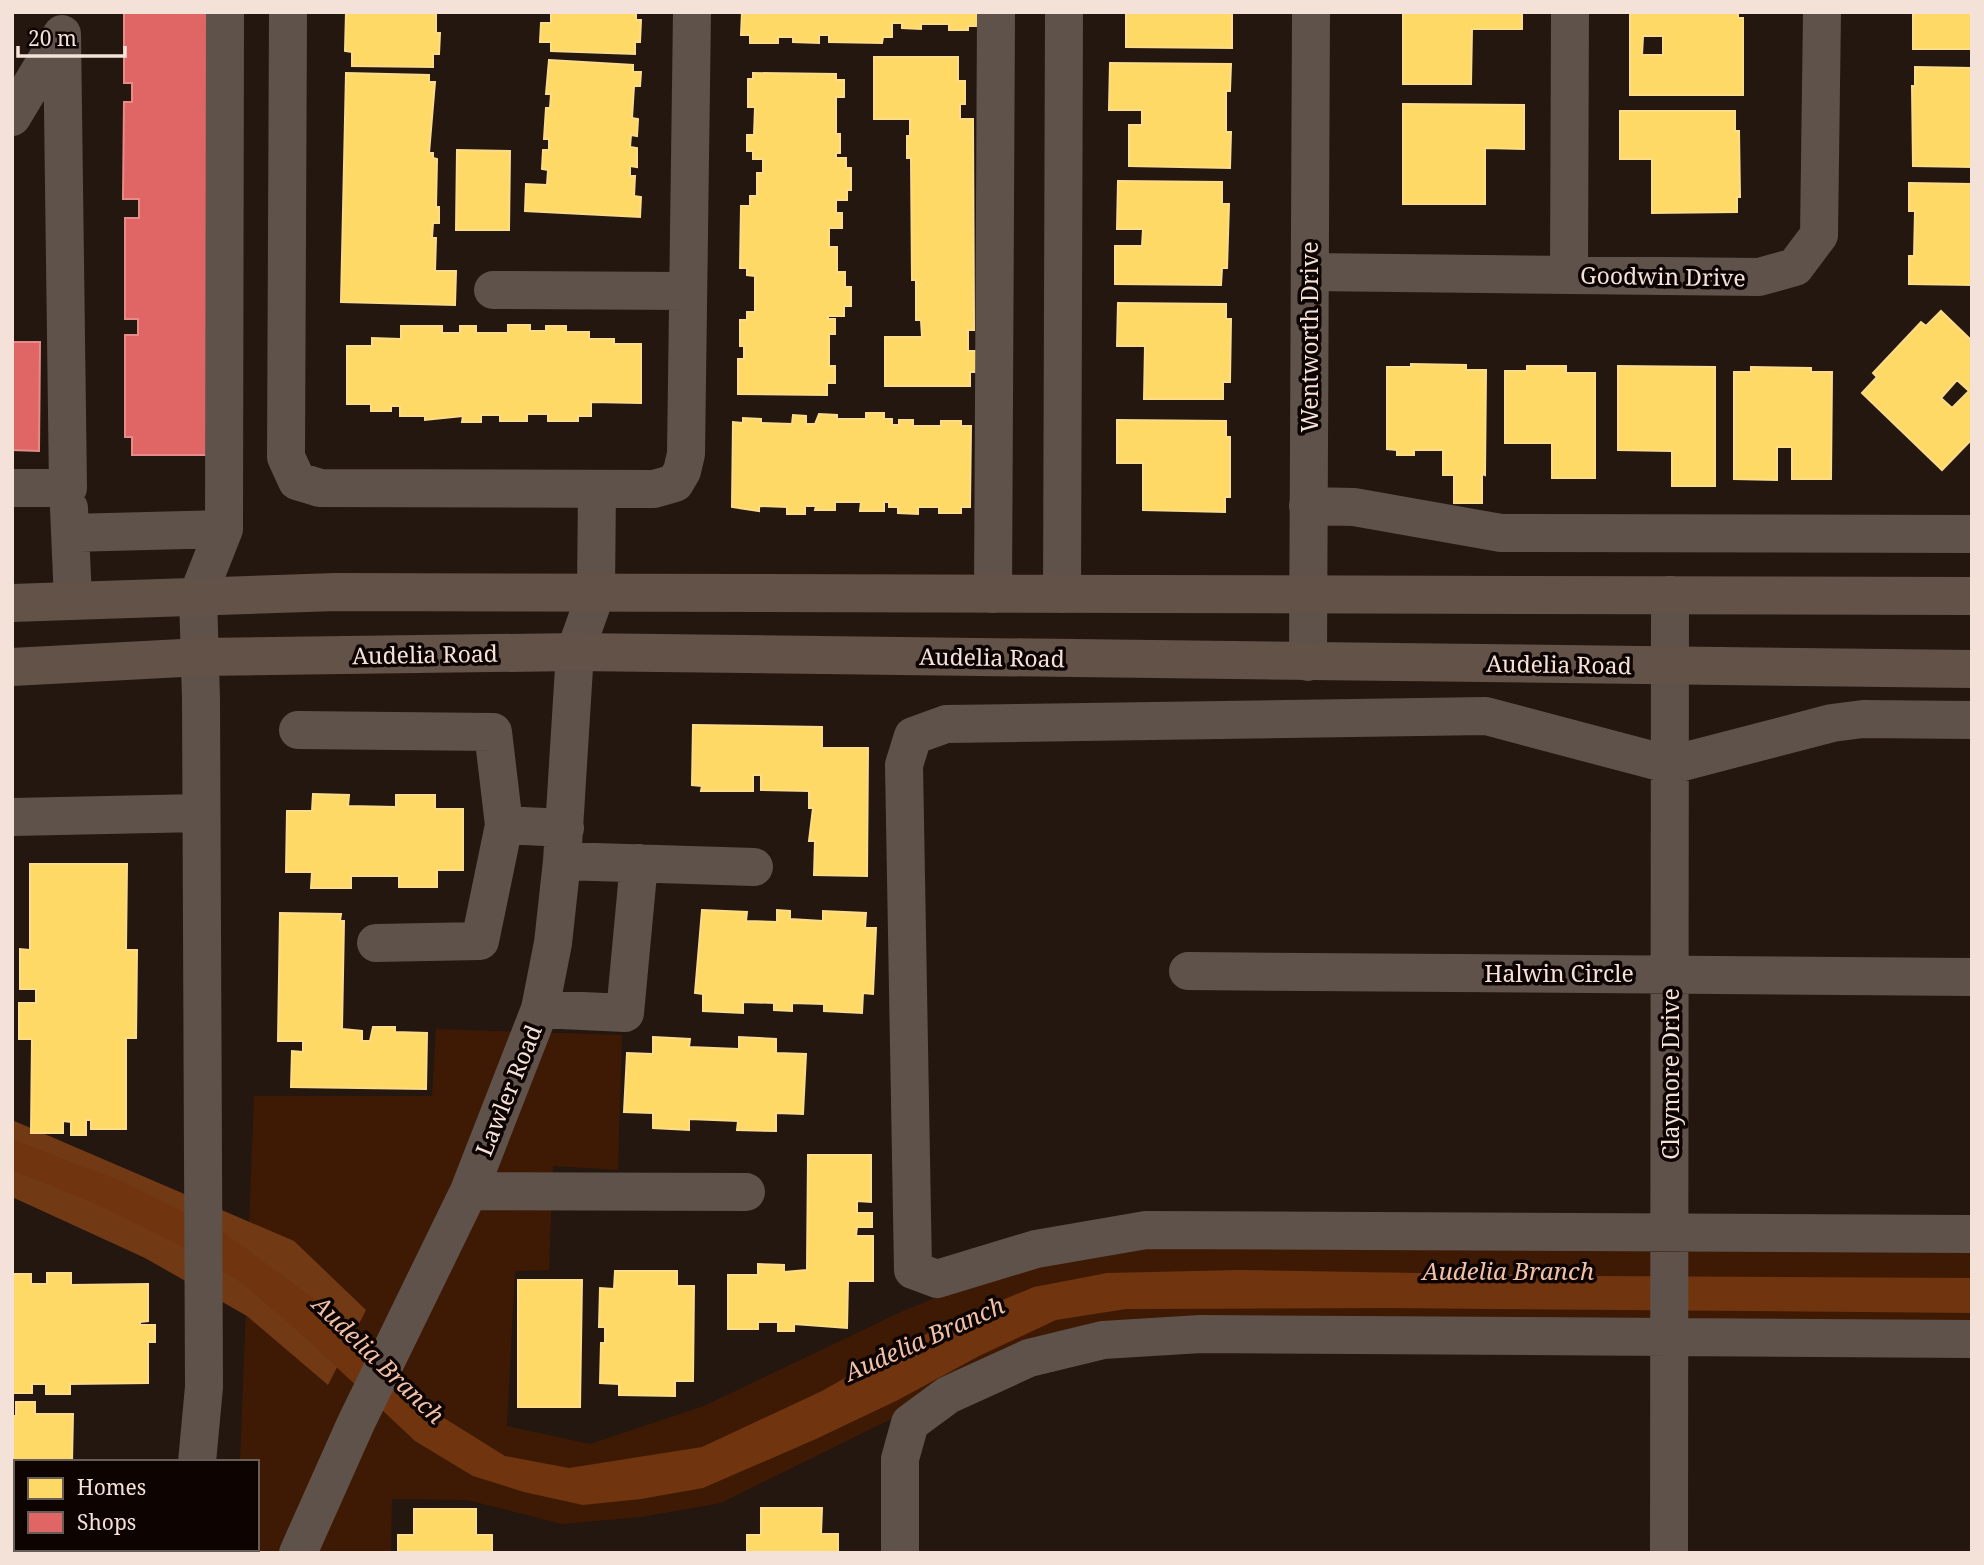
<svg xmlns="http://www.w3.org/2000/svg" width="1984" height="1565" viewBox="0 0 1984 1565" font-family="'Noto Serif',serif">
<rect width="100%" height="100%" fill="#24170f"/>
<!-- green -->
<path fill="#3e1a05" d="M436,1029l186,6 -4,135 -65,-4 -4,104 -34,1 -8,155 83,18 114,-38 201,-96 131,-52 109,-18 827,3v95l-840,-2 -154,40 -257,127 -80,14 -79,7 -95,-24 -75,-1 -1,54h-155v-4h21v-87h-17l14,-366h178z"/>
<!-- forest -->
<path fill="#723915" d="M12,1120l282,121 72,69 -38,75 -81,-69 -102,-58 -133,-61z"/>
<!-- water -->
<path fill="#70350f" d="M12,1139l114,44 100,51 99,73 103,101 77,48 64,12 133,-21 120,-56 74,-42 63,-31 75,-31 73,-14 132,-3 357,6 376,2v35l-584,-5 -262,1 -70,11 -77,36 -81,44 -82,39 -113,49 -62,11 -58,6 -59,-13 -51,-16 -58,-35 -104,-98 -66,-58 -63,-39 -82,-40 -88,-36z"/>
<!-- homes -->
<path fill="#ffd966" stroke="#fcdc88" stroke-width="2" fill-rule="evenodd" d="M346,12h90v21h4l-1,21h-6v13l-81,-1v-14l-7,-1z
M551,12h85v8h5l-1,22h-5v12l-84,-3v-9h-11l1,-19h10z
M742,12h235v14h-9v4h-19v-6h-28v5l-19,-1v-5h-10v14h-9l-1,6 -53,-1v-7h-10v8l-26,-1v-5h-15v6h-28v-8h-9z
M1126,12h106v36l-106,-1z
M1403,12h119v17h-50l-1,55h-68z
M1630,12h108v6h5v77h-113zM1643,36h20v19h-21z
M1913,12h59v37h-59z
M874,57h84v24h7v23h-5v15h13l1,211h-6v21h8v21h-6v14h-85v-49h37l-1,-17h-5v-40h-4l-1,-122h-4v-22h3v-17h-36z
M549,60l84,5v7h8l-1,14h-6l-2,32 6,1 -1,17 -6,-1 -1,12 7,1v19l-7,-1v10h5l-1,20 7,1 -1,20 -115,-6 1,-27 21,1 1,-15 -6,-1 1,-19h6v-11h-5l2,-31h4l1,-14h-5z
M1110,63l121,1 -1,27h-4v41h5l-1,36 -101,-2v-41h13v-15h-33z
M1915,67l57,1v99l-59,-1 -1,-80h3z
M346,73l83,2v7h6l-6,71h4v5l4,1 -1,48h3v16h-6l-1,15h4l-1,33h21l-1,34 -114,-3z
M753,73l83,1v6h8v17h-8v37h4v19h-4v5h10v10h5v22h-4v10h-11v13h6v15h-13v19h8v25h8v15h6v19h-7v10h-16v3h7v15h-6v32h6v17h-8v12l-89,-1v-35h6v-13h-4v-26h7v-8h8v-36l-8,-1v-7h-7l1,-62h9v-10h7v-23h6v-14h-10v-8h-6v-16h7l1,-28h-7v-28h5z
M1403,104l121,1v44l-39,-1v56h-82z
M1620,111h115v20h4l1,66h-3v15l-85,1v-54h-32z
M457,150l53,1 -1,79h-53z
M1118,181l104,1v22h7l-2,64h-5l-1,17 -106,-1v-38h27l1,-17h-26z
M1909,183l63,1v101l-63,-1v-28h5l1,-45h-6z
M1118,303l108,1v15h5l-1,63h-7v17h-79l1,-53h-28z
M1941,311l31,30v98l-30,31 -80,-77 15,-16 -4,-4 48,-51 5,4zM1957,380l12,11 -17,17 -11,-10z
M508,325h22v6h16v-5h20v6h23v7h25v5h27v59l-50,-1v14h-13v5h-30v-7h-21v7h-27v-6h-19v7h-19l1,-6 -38,4v-4h-25v-10h-9v5h-20v-7h-24v-58h25v-8l29,1v-13h41v7h18v-7h16v7h32z
M1411,364l55,1v5h20l-1,105 -3,-1v29h-28v-28h-11v-25h-29v5h-17v-5l-10,-1v-82h24z
M1527,366h39v7h29v105h-43v-35h-47v-72h22z
M1618,366l97,1v119h-43v-35l-54,-1z
M1751,367l60,1v4h21l-1,107h-39v-32h-15v33l-43,-1v-107h17z
M866,413h18v6h8v6h7v-5h14v6h28v-5h20v5h10l-1,81h-9v6h-22v-6h-21v7l-20,-1v-6h-9v-5h-5v9h-24l1,-9h-26v8h-20l1,-4h-11v8h-18v-7l-28,-1v5l-27,-4 1,-85 10,1v-5l18,1v4l31,1 1,-9 13,1v8h9l4,-10 18,1v4h29z
M1117,420l109,1v16h4v60h-5v15l-82,-2v-47h-26z
M693,725l129,2v21h46l-1,128 -53,-1 1,-34h-6l4,-33h-4v-17l-48,-1v-15h-8v16h-52l1,-5 -10,-1z
M313,794l36,1 -1,11 48,1v-12h39v14h28v61h-26v17h-38v-11h-48v12h-40l1,-16h-26l1,-61h25z
M30,864h97l-1,86h11l-1,88h-10v91h-35v-9h-5v15h-15v-13l-8,-1v12h-32l1,-94h-13v-36h17v-14h-16v-40l10,1z
M702,910l45,2 -1,9 31,1v-12l13,1v8l33,2v-10l43,2 -1,15h11l-3,66 -10,-1 -1,20 -38,-2v-7l-32,-1v8l-18,-1v-7l-31,-1v11l-40,-2v-17l-8,-1z
M280,913l61,1 -1,7h4l-2,108 20,2v10h8l3,-14h22v5l32,1 -1,56 -135,-2 1,-36 11,1v-11h-25z
M653,1037l37,2 -1,8 50,2v-12l37,2v14l30,1 -3,60 -27,-1v18l-39,-1 1,-9 -49,-2v11l-36,-2v-15l-29,-1 3,-59 26,1z
M808,1155h63v47l-14,-1v12h15v14h-15l-1,9h17v45h-25l-1,47 -53,-4v7h-16v-9h-20v7h-30v-54h30v-11l26,1v7l23,-2z
M615,1271h62v15h17l-1,95h-18v15l-56,-1v-11l-19,-1 1,-40h4v-16h-6l1,-39 14,1z
M47,1273h24v12l77,-1v37l-8,1v3h15v17h-7v41l-78,1v10h-24v-10h-14v9h-20v-119h19v10h16z
M518,1280h64l-2,127h-62z
M16,1402h19v12h38l-1,48h-56v87h51l13,2v2h-68v-137h4z
M761,1508h61l-1,26h17v19h-91v-18h14z
M414,1509h62v26h16v18h-94v-18h16z"/>
<!-- shops -->
<path fill="#e06666" stroke="#e68b88" stroke-width="2" d="M124,12h92l-2,443h-82v-18h-7v-102h13v-16h-13v-101h14v-19h-16l1,-97h8v-19h-8z
M12,342h28l-1,109 -27,-1z"/>
<g fill="none" stroke-linecap="round" stroke-linejoin="round">
<!-- minor -->
<path stroke="#5f524b" stroke-width="38" d="M288,12l-2,445 11,24 23,7 334,1 21,-6 7,-12 4,-17 6,-442
M12,117l50,-83 6,454h-56
M1310,272l449,5 36,-10 24,-32 3,-223
M1569,275l1,-263
M493,290l195,1
M1308,506l46,1 147,26 471,1
M69,508l4,92
M70,533l154,-4 1,-517
M993,594l3,-582
M1062,594l2,-582
M1308,662l3,-650
M1972,720l-109,-1 -31,4 -161,42 -185,-49 -540,8 -33,12 -9,29 9,505 24,9 99,-30 110,-19 826,4
M298,730l195,2 11,93 61,3
M12,817l189,-4
M562,861l192,6
M376,943l104,-2 24,-116
M1188,971l784,6
M540,1009l85,4 14,-150
M469,1191l277,1
M197,1462l7,-75 -3,-688 -3,-104 26,-66
M181,1553l1,-4
M298,1553l58,-130 113,-232 71,-182 13,-66 9,-82 13,-209 21,-59 1,-104
M900,1553v-94l10,-36 38,-28 81,-37 74,-18 98,-6 771,5
M1669,1553l1,-958"/>
<!-- major -->
<path stroke="#625248" stroke-width="38" d="M12,603l324,-11 1636,4
M12,667l189,-10 374,-5 1397,17"/>
</g>
<g text-anchor="middle" dominant-baseline="central" stroke-width="7" stroke-linejoin="round" paint-order="stroke">
<!-- street labels -->
<g font-size="23" fill="#f4e2d9" stroke="#0d0401">
<text transform="translate(1663 276) rotate(1)">Goodwin Drive</text>
<text transform="translate(1309 337) rotate(-90)">Wentworth Drive</text>
<text transform="translate(425 654) rotate(-1)">Audelia Road</text>
<text transform="translate(992 657) rotate(1)">Audelia Road</text>
<text transform="translate(1559 664) rotate(1)">Audelia Road</text>
<text x="1559" y="973">Halwin Circle</text>
<text transform="translate(1670 1074) rotate(-90)">Claymore Drive</text>
<text transform="translate(508 1090) rotate(-68)">Lawler Road</text>
</g>
<!-- water labels -->
<g font-size="24" font-style="italic" fill="#f0c1a9" stroke="#0d0401">
<text x="1508" y="1270">Audelia Branch</text>
<text transform="translate(924 1338) rotate(-24)">Audelia Branch</text>
<text transform="translate(379 1359) rotate(44)">Audelia Branch</text>
</g>
</g>
<!-- border -->
<rect width="1984" height="1565" fill="none" stroke="#f4e2d9" stroke-width="28"/>
<!-- legend -->
<rect x="14" y="1460" width="245" height="91" fill="#0d0401" stroke="#695d57" stroke-width="2"/>
<rect x="28" y="1478" width="35" height="21" fill="#ffd966" stroke="#695d57" stroke-width="2"/>
<text x="77" y="1495" font-size="21" fill="#f4e2d9">Homes</text>
<rect x="28" y="1512" width="35" height="21" fill="#e06666" stroke="#695d57" stroke-width="2"/>
<text x="77" y="1530" font-size="21" fill="#f4e2d9">Shops</text>
<!-- scale -->
<path d="M18 46v10h107v-10" fill="none" stroke="#f4e2d9" stroke-width="3.5"/>
<text x="28" y="46" font-size="21" fill="#f4e2d9" stroke="#0d0401" stroke-width="5" paint-order="stroke">20 m</text>
</svg>
